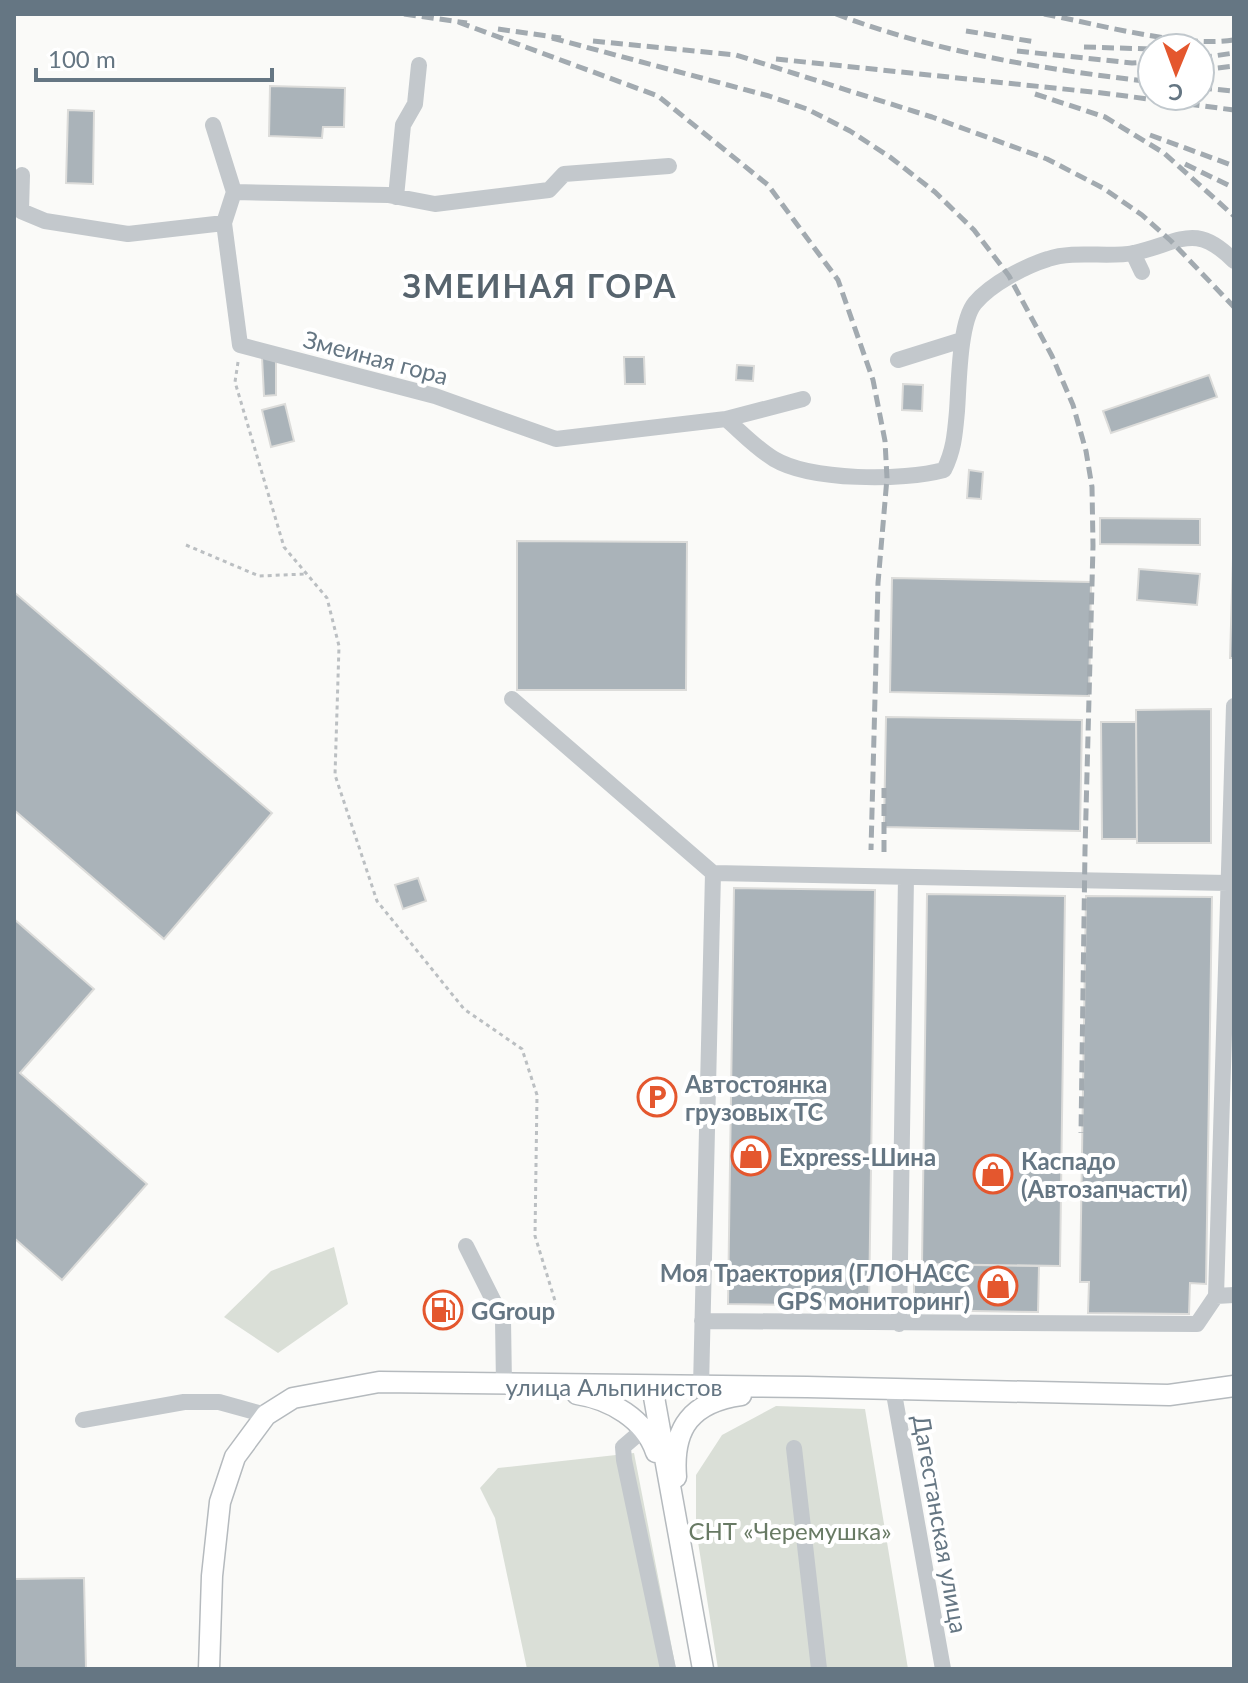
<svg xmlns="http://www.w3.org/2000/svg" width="1248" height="1683" viewBox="0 0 1248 1683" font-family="Lato,sans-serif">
<rect width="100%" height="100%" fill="#fafaf8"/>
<!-- green -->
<path fill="#dadfd7" d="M334,1247l14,57 -70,49 -54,-36 47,-46z
M776,1406l89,3 43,260h-190l-22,-140v-54l26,-40z
M634,1453l42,216h-149l-32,-151 -15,-30 18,-20z"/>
<!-- building -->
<path fill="#aab3b9" stroke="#dcdcda" stroke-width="2" d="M270,86l75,2 -1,39h-21l-1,11 -53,-2z
M68,110l26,1 -1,73 -27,-1z
M262,357l14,4v34l-12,1z
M624,357h20l1,27h-20z
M737,365l17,1 -1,15 -17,-1z
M1209,375l8,22 -106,36 -8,-22z
M903,384l20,1 -1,26 -20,-1z
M285,404l9,37 -23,6 -9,-37z
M969,470l14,2 -2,27 -14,-1z
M1100,518l100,1v26l-100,-1z
M1234,525v133h-4z
M517,541l170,1 -1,148h-169z
M1139,569l61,5 -3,31 -60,-5z
M892,578l199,4 -2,114 -199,-4z
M14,592l258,221 -108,126 -150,-129z
M1211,709v134h-74l-1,-133z
M886,717l196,3 -2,111 -196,-4z
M1101,722h35l1,117h-35z
M418,878l8,23 -23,8 -8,-24z
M734,888l141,2 -6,416 -141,-2z
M927,894l138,2 -5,370 -138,-2z
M1086,896l126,1 -6,387 -16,-1 -1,31 -101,-1 1,-31h-9z
M14,919l80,70 -74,84 127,111 -85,96 -48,-42z
M914,1264l125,2 -1,46 -124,-2z
M84,1578l2,91h-72v-90z"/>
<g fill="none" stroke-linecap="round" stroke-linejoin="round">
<!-- major casing -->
<g stroke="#b5babe" stroke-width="23">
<path id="major" d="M652,1386l51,283
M577,1394c33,5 68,25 79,58
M676,1477c-4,-50 16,-75 65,-82
M209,1669l3,-93 8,-74 15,-45 31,-42 27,-17 86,-16 428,5 362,8 65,-9"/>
</g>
<!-- path -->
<path stroke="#bbbfc2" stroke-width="3" stroke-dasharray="4 4" stroke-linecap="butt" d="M238,362l-3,20 49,165 43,51 12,48 -4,129 42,126 87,108 58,40 15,46 -2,141 21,68
M186,545l73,31 47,-2"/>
<!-- minor -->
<path stroke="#c3c8cc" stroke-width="16" d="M213,125l21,67
M669,166l-105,8 -15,16 -114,14 -47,-9 -154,-3 -10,31 16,122 195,51 121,43 170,-20c15,13 31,30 48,40 37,22 129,22 170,11 10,-20 11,-37 13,-59 2,-26 2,-89 18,-108 16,-19 50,-37 73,-44 27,-9 59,-1 86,-6 46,-10 61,-32 100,8
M22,175l-1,36 24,10 83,13 96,-11
M396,197l7,-72 12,-21 4,-39
M1133,253l9,19
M898,360l64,-20
M726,419l77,-20
M512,699l201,174 515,10 6,4
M466,1246l37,74 1,65
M1216,1296l18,-590
M702,1321l495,3 19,-28 18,-1
M899,1324l7,-447
M701,1387l12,-514
M893,1388l50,281
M83,1420l101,-18h35l47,13
M644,1429l-21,18 1,13 44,209
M794,1448l25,221"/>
<!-- major -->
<use href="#major" stroke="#fff" stroke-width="20"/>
<!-- rail -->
<path stroke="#a2aab0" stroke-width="5" stroke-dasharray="12 6" stroke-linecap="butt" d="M404,14l63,9
M836,14c101,39 208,55 316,68
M1044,14c53,10 139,34 190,26
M458,22l200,74 110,89 70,95 35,100 12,61 2,37 -9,105 -7,267
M498,29l63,9
M966,31l70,11
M552,38l217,58 38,13 43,22 40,26 45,35 39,38 35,46 43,80 21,49 13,46 6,36 1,59 -8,304 -4,283
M593,41l143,14 196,62 115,42 56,29 39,27 29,26 63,66
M1084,47l68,2
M1017,51l115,12 20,-1
M1200,58l34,-5
M776,59l326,34 132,17
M1200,70l34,-4
M1200,88l34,3
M1035,94l70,23 59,36 70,63
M1150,135l84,31
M1185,164l49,24
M884,852v-64"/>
</g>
<!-- icons -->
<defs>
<g id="parking-ring" transform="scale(2)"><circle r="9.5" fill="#fff" stroke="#e4572e" stroke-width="1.5"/><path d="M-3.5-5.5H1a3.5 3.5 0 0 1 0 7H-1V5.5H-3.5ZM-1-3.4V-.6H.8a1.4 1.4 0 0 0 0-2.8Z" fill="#e4572e"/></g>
<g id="shop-ring" transform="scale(2)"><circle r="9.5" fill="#fff" stroke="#e4572e" stroke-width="1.5"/><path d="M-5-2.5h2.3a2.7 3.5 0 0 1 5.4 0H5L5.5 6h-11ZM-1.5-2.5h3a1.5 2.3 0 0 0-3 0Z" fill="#e4572e"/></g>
<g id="fuel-ring" transform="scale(2)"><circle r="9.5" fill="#fff" stroke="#e4572e" stroke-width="1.5"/><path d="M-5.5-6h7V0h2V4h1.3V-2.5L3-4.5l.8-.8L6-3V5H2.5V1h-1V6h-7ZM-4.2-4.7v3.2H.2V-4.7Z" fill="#e4572e"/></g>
</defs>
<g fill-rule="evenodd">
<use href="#parking-ring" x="657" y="1097"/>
<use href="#shop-ring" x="751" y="1156"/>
<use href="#shop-ring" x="993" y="1174"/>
<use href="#shop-ring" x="998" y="1286"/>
<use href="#fuel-ring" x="443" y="1310"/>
</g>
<g text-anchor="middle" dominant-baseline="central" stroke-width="8" stroke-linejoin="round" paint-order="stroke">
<!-- street labels -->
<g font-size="24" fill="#657683" stroke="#fff">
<text transform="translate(376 357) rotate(15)">Змеиная гора</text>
<text x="614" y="1386">улица Альпинистов</text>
<text transform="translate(941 1524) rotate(80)">Дагестанская улица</text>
</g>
<!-- poi labels -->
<g font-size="24" font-weight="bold" fill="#657683" stroke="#fff" text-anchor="start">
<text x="685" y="1083">Автостоянка<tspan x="685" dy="28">грузовых ТС</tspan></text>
<text x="779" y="1156">Express-Шина</text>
<text x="1021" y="1160">Каспадо<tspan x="1021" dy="28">(Автозапчасти)</tspan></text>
<text x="970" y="1272" text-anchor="end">Моя Траектория (ГЛОНАСС<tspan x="970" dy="28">GPS мониторинг)</tspan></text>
<text x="471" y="1310">GGroup</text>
</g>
<!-- park labels -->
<g font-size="24" fill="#687a64" stroke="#fff">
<text x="790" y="1530">СНТ «Черемушка»</text>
</g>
<!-- district labels -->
<g font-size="32" font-weight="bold" letter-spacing="2" fill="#57646e" stroke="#fff">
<text x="540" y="285">ЗМЕИНАЯ ГОРА</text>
</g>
</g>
<!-- border -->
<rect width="1248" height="1683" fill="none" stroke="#657683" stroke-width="32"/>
<!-- north arrow -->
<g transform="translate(1176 72) rotate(181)"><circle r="38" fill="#ffffff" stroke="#c1c8cd" stroke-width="2"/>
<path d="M0-6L14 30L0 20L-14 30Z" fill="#e4572e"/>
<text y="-12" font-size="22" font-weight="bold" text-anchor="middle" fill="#657683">С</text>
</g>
<!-- scale -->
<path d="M36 68v12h236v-12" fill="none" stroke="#657683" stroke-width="4"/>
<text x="48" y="68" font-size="24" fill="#657683" stroke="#ffffff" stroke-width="6" paint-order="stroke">100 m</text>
</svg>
